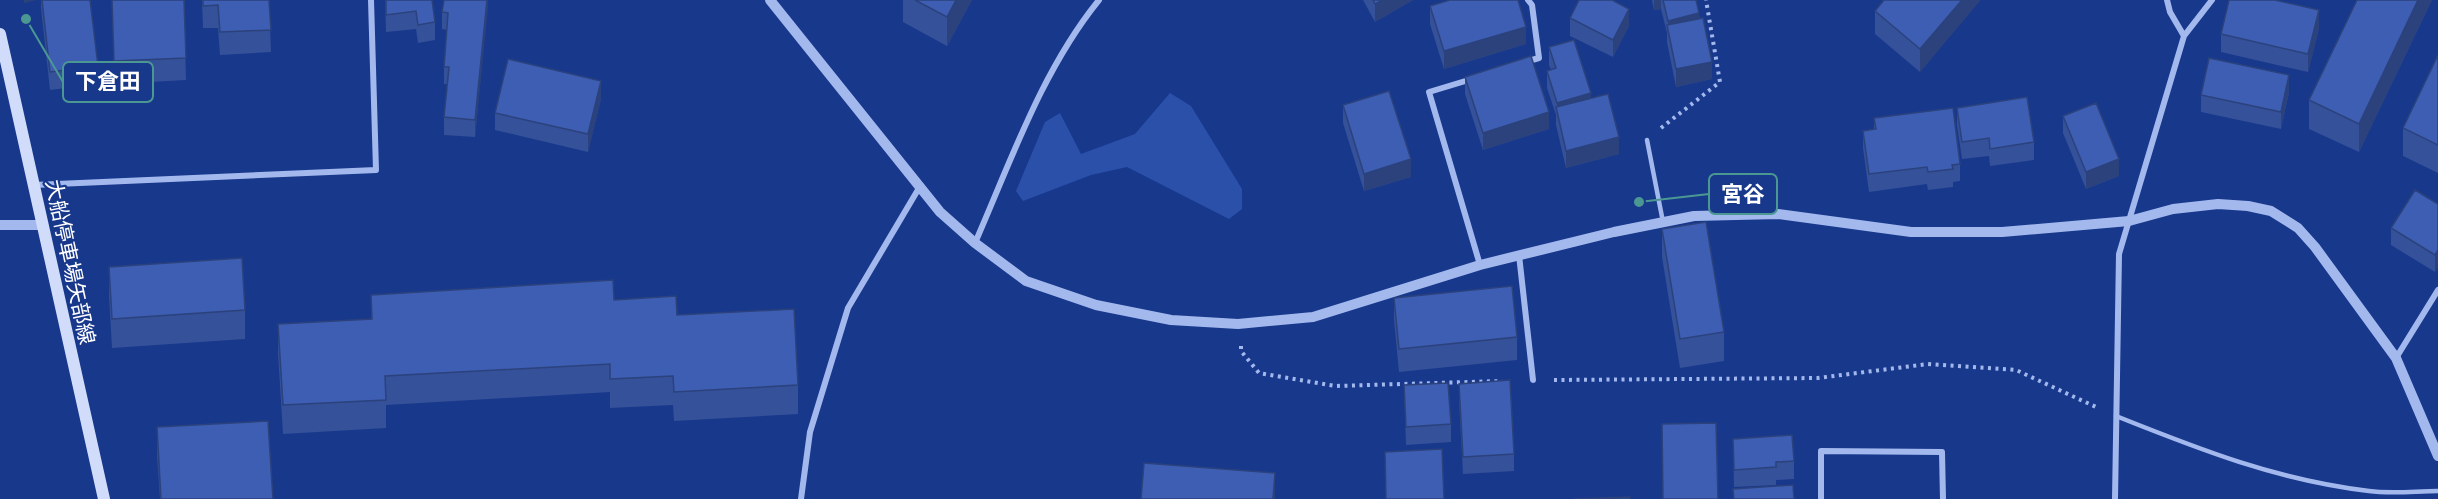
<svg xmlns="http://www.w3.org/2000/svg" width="2438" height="499" viewBox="0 0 2438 499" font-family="Jost,'Noto Sans JP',sans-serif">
<rect width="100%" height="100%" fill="#18388c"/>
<!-- green -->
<path fill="#2b50aa" d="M1170,93l21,13 51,83v20l-13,10 -102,-52 -36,8 -68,26 -7,-10 29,-69 15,-9 21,41 54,-20z"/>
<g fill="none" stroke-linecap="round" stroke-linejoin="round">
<!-- path -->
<path stroke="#a3b9ee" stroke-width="4" stroke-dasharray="3 4.5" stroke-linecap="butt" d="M1661,128l59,-46 -14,-82
M1241,346v5l18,22 76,13 167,-5
M1554,380l264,-2 110,-14 88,6 80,37"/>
<!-- service -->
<path stroke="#a3b9ee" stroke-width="4.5" d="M1647,140l16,82
M2116,416c85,34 161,64 253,75 23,3 47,0 69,0"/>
<!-- minor -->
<path stroke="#a3b9ee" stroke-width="6" d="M2167,0l3,12 14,24
M1525,62l14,-4 -7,-53 -4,-5
M1472,79l-43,13 51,173
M34,185l342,-15 -5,-170
M975,243c36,-82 67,-173 124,-243
M1519,255l14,125
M2396,358l42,-68
M801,499l9,-67 38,-124 71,-120
M1821,499v-48l121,1 1,47
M2115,499l4,-245 65,-218 28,-36"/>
<!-- tertiary -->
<path stroke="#a3b9ee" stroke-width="10" d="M770,0l170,212 35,31 51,38 70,24 75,15 67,4 75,-7 167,-52 134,-33 80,-16 84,-2 133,18h91l127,-11 44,-12 45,-5 30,2 23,5 27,17 17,19 81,111 42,98
M0,225h41"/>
<!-- secondary -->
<path stroke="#d0dcfa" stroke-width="12" d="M0,34l104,465"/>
</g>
<!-- wall -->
<path fill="#345199" d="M41,0h49l8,66v18l-48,6 -9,-82z
M112,0h72l2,80 -72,4z
M202,0h67l2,52 -51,3 -2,-27h-15z
M385,0h47l3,22v18l-17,3 -2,-14 -30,3z
M488,0l-13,137 -31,-2v-18l3,-33h-3v-17l3,-37 -5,-1v-17z
M903,0h69l-25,46 -44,-24z
M1363,0h50l-38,22z
M1652,0h44l16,79 -36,8 -9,-45v-9l-6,-24 -7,1z
M1980,0l-60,72 -45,-38v-23z
M2357,0h75l-73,152 -50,-23v-29z
M1430,6l96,38 -82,25 -14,-45z
M1570,18l59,8 -16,31 -43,-21z
M2319,28l-11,44 -87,-20v-18z
M1549,47l42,51 28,56 -53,14 -10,-43v-10l-9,-27v-17l4,-1 -2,-5z
M2438,55v118l-35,-17v-28z
M1465,77l84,52 -66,21 -18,-56z
M2289,92l-8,37 -80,-17v-17z
M601,99l-13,53 -93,-22v-17z
M1343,105l68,72 -47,14 -21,-68z
M1957,108l77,34v18l-44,6 -1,-10 -27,3 -5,-34z
M2063,116l56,60 -33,13 -23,-56z
M1874,118l86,46v17l-7,1v5l-25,3 -1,-6 -58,8 -6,-44v-17l11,-2z
M2438,204l-3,68 -44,-27v-17z
M1662,229l62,103v29l-44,7 -18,-111z
M109,267l136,43v29l-133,9 -3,-52z
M371,295l243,5 63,15 121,70v29l-124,7 -1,-16 -63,3v-16l-224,13v23l-103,6 -5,-81v-29l93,-5z
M1394,298l123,39v23l-118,12 -5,-52z
M1459,384l55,70v17l-51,3 -4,-73z
M1404,385l47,39v18l-45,3z
M157,427l116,72h-113l-3,-43z
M1733,439l61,22v18l-18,1v5l-42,2z"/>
<!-- shaded-wall -->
<path fill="#2b427d" d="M24,0h12l-12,3z
M487,0h1v8l-13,129v-17z
M956,0h16l-25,46v-29z
M1383,0h30l-38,22v-18z
M1654,0h7v9l-7,1z
M1962,0h18v1l-60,71v-23z
M2418,0h14l-73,152v-28z
M1629,9v17l-16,31v-17z
M2319,10v18l-11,44v-18z
M1699,13v18l-31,1v-11z
M1526,27v17l-82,25v-18z
M1712,62v17l-36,8v-18z
M2289,75v17l-8,37v-17z
M601,81v18l-13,53v-18z
M1591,93v17l-34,4v-11z
M1549,112v17l-66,21v-17z
M1619,137v17l-53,14v-17z
M1411,159v18l-47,14v-17z
M2119,159v17l-33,13v-17z
M2438,250v18l-3,4v-17z
M1275,473v26h-2z"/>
<!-- building -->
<path fill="#3d5eb2" stroke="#2b427d" stroke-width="1.5" d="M42,0h48l8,66 -48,6z
M112,0h72l2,58 -72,3z
M203,0h66l2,30 -51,2 -2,-27 -15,1z
M386,0h46l3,22 -17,3 -2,-14 -30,4z
M444,0h43l-12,120 -31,-3 5,-50h-5l4,-54 -6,-1z
M915,0h41l-9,17z
M1373,0h10l-8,4z
M1450,0h68l8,27 -82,24 -14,-45z
M1579,0h33l17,9 -16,31 -43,-22z
M1663,0h33l3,13 -31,8z
M1884,0h78l-42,49 -45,-38z
M2229,0h46l44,10 -11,44 -87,-20z
M2357,0h61l-59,124 -50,-24z
M1703,18l9,44 -36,7 -9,-44z
M1574,40l17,53 -34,10 -10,-32 9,-3 -7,-21z
M2438,55v90l-35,-17z
M1531,56l18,56 -66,21 -18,-56z
M2209,58l80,17 -8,37 -80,-17z
M508,59l93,22 -13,53 -93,-21z
M1389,91l22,68 -47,15 -21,-69z
M1608,94l11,43 -53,14 -10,-44z
M2027,97l7,45 -44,7 -1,-11 -27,4 -5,-34z
M2096,103l23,56 -33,13 -23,-56z
M1953,108l7,56 -8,1 1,4 -25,3 -1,-5 -58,7 -6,-43 13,-2 -2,-11z
M2415,190l23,14v46l-3,5 -44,-27z
M1706,222l18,110 -44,7 -18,-110z
M242,258l3,52 -133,9 -3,-52z
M613,280l1,20 62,-4 1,19 117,-6 4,76 -124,7 -1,-16 -63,3v-15l-225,12 1,24 -103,5 -5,-81 94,-5 -1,-24z
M1512,286l5,51 -118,12 -5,-51z
M1510,380l4,74 -51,3 -4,-73z
M1448,383l3,41 -45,3 -2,-42z
M268,421l5,78h-112l-4,-72z
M1716,423l2,76h-55l-1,-75z
M1792,435l2,26 -18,1v5l-42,3 -1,-31z
M1442,449l2,50h-58l-1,-47z
M1144,463l131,10 -2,26h-132z
M1793,485l1,14h-60l-1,-10z
M1630,497v2h-57z"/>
<g text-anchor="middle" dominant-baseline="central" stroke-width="4.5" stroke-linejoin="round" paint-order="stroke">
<!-- street labels -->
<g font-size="21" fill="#fff" stroke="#18388c">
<text transform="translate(70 262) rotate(78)">大船停車場矢部線</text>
</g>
</g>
<!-- callouts -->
<path fill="none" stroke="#4b9892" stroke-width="2" d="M26 19L63 82M1639 202L1709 194"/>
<g fill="#4b9892" stroke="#18388c" stroke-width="2">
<circle cx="26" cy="19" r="6"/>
<circle cx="1639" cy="202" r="6"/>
</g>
<g fill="#18388c" stroke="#4b9892" stroke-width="2">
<rect x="63" y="62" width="90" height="40" rx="6"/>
<rect x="1709" y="174" width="68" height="40" rx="6"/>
</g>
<g font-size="22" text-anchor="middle" font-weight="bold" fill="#fff">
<text x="108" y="89">下倉田</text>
<text x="1743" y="202">宮谷</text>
</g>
</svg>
